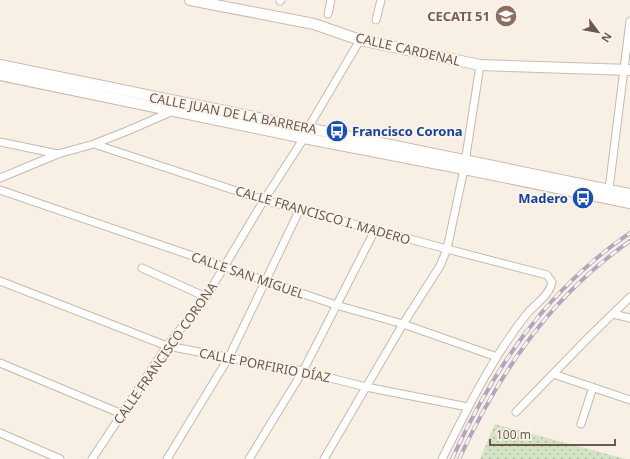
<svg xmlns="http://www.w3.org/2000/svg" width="630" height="459" viewBox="0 0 630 459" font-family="'Noto Sans',sans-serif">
<defs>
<pattern id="grass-dots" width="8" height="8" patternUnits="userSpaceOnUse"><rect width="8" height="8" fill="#d3e4c5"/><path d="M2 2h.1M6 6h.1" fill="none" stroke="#afbca2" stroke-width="1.8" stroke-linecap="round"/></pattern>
</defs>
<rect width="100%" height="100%" fill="#f9f0e5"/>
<!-- grass -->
<path fill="url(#grass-dots)" d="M495,424l131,35h-146z"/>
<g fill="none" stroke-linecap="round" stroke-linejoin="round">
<!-- street casing -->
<g stroke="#c8b8ad" stroke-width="9">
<path id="street" d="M280,1l1,-1
M328,14l3,-14
M376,20l5,-20
M0,142l58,12
M94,144l170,56 183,49 100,26 5,7c-2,13 -17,22 -26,33 -34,43 -59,94 -84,144
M0,178l58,-24 36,-10 33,-13 46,-20
M609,189l21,-168
M0,190l336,115 67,19 94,33
M142,268l64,29
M0,281l167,65 136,25 63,16 102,20
M613,314l17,4
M0,363l122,51
M553,374l77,26
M516,412l73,-75 41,-40
M581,424l12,-37
M0,433l60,26
M92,459l75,-113 39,-49 58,-97 40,-62 4,-10 52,-88
M167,459l62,-102 71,-148
M249,459l54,-88 72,-141
M324,459l79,-135 37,-58 7,-17 17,-80 16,-104"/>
</g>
<!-- secondary casing -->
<g stroke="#cdbaae" stroke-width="12">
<path id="secondary" d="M190,0l124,24 46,16 120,25 150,5
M0,65l630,129
M0,75l304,63 160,31 166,34"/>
</g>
<!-- street -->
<use href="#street" stroke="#fff" stroke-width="7"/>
<!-- secondary -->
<use href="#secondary" stroke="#fff" stroke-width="10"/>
<!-- rail casing -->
<g stroke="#b3a5c0" stroke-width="4">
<path id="rail" d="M452,459c42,-91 94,-169 178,-226
M459,459c41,-87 91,-162 171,-218"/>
</g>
<!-- rail -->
<use href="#rail" stroke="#fcf4ea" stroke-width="2.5" stroke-dasharray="8" stroke-linecap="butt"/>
</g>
<!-- icons -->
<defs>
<g id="university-disc" transform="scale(1.15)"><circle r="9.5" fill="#8d6e63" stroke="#fcf4ea"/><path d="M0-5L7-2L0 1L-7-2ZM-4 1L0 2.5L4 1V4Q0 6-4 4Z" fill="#fff"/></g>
<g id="bus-disc" transform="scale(1.15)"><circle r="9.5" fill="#1a4fb4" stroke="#fcf4ea"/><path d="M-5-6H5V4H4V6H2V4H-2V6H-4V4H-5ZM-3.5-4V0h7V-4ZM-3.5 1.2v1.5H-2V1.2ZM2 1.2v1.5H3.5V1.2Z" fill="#fff"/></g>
</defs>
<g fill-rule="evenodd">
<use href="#university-disc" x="506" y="16"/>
<use href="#bus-disc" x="337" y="131"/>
<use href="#bus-disc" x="583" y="198"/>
</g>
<g text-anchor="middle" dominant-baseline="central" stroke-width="3.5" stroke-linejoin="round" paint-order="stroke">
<!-- education labels -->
<g font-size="13" font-weight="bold" fill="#785e54" stroke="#fcf4ea" text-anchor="end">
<text x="490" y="16">CECATI 51</text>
</g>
<!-- street labels -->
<g font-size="13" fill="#6e584e" stroke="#fcf4ea">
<text transform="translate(408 49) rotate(13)">CALLE CARDENAL</text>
<text transform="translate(233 113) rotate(11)">CALLE JUAN DE LA BARRERA</text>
<text transform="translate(323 215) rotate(16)">CALLE FRANCISCO I. MADERO</text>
<text transform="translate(248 275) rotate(19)">CALLE SAN MIGUEL</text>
<text transform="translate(165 353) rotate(-55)">CALLE FRANCISCO CORONA</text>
<text transform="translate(265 365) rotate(11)">CALLE PORFIRIO DÍAZ</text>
</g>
<!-- transit labels -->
<g font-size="13" font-weight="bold" fill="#164399" stroke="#fcf4ea" text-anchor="start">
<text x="352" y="131">Francisco Corona</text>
<text x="568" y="198" text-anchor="end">Madero</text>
</g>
</g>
<!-- north arrow -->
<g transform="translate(598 32) rotate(122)" stroke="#fcf4ea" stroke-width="3" paint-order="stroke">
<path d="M0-3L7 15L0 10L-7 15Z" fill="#6e584e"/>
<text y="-6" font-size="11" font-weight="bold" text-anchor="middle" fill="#6e584e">N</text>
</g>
<!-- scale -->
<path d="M490 439v6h125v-6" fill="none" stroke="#6e584e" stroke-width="2"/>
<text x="496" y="439" font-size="12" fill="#6e584e" stroke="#fcf4ea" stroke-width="3" paint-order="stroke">100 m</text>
</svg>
